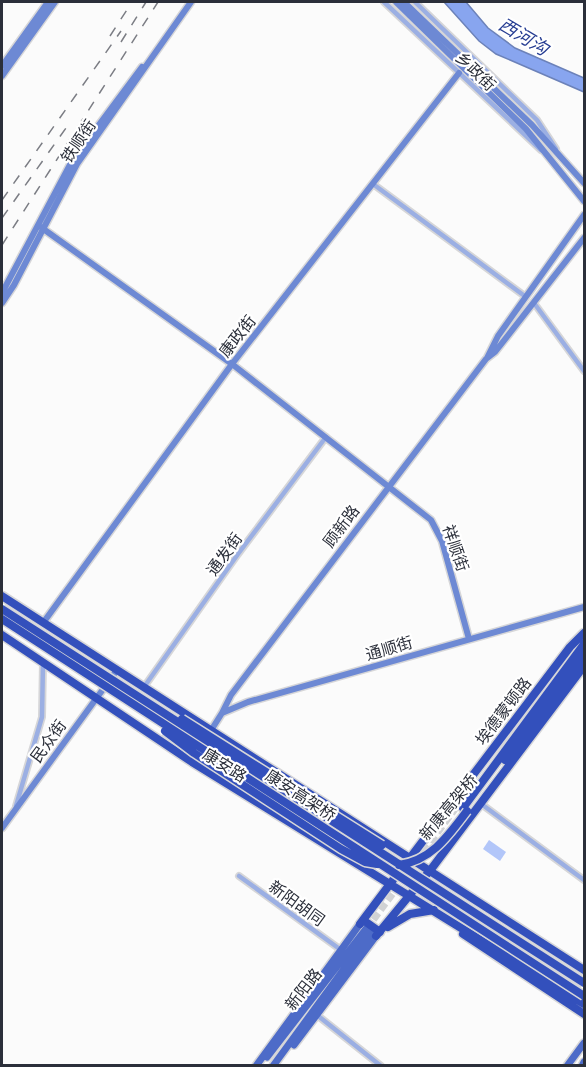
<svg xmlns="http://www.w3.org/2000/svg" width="586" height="1067" viewBox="0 0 586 1067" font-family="'Noto Sans','Noto Sans SC',sans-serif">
<rect width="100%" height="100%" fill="#fbfbfb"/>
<!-- green -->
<path fill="#b2c6f9" d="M489,840l17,12 -6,9 -17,-12z"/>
<!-- water -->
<path fill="#88a5ef" stroke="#6c82b9" stroke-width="1.5" d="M444,2h22l22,26 27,20 69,30v14l-88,-38 -17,-13z"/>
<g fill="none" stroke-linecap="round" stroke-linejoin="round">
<!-- highway-tunnel -->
<path stroke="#d1d2d4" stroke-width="8" stroke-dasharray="8 4" stroke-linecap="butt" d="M366,929l92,-125"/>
<!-- street casing -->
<g stroke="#d6d6d8" stroke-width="8">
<path id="street" d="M384,2l157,148
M415,2l122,118 19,29
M373,184l153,113
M534,303l50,68
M144,687l94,-133 88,-117
M480,803l104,77
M16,806l26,-89 1,-55
M239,876l102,74
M317,1015l64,51"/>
</g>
<!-- secondary casing -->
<g stroke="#d6d6d8" stroke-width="9">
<path id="secondary" d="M396,2l130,127 58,72
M404,2l128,123 52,58
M2,66l46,-64
M2,76l53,-74
M42,228l190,136 199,156 11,21 27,98
M2,293l70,-132 70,-94
M2,303l12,-18 63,-121 114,-162
M487,358l11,-22 86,-121
M43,623l189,-259 227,-291
M222,713l9,-18 255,-336 9,-7 89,-114
M198,751l24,-38 26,-11 336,-95
M2,828l115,-158"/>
</g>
<!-- primary casing -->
<g stroke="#d6d6d8" stroke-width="10">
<path id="primary" d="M294,1045l82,-109
M267,1057l99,-128
M256,1066l104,-142
M273,1066l98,-134
M567,1066l17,-23
M582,1066l2,-4"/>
</g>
<!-- highway casing -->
<g stroke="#d6d6d8" stroke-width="11">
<path id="highway" d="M2,596l582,374
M2,635l190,127 392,242
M505,760l79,-105
M463,808l121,-164
M407,862l163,-215 14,-14
M363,920l17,12
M360,924l33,-44
M388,927l22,-13 24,-4
M463,934l121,80
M376,936l56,-68 152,-202"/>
</g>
<!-- street -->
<use href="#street" stroke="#9bafe3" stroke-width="4.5"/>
<!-- secondary -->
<use href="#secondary" stroke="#6d89d4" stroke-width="6"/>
<!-- primary -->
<use href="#primary" stroke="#4d6bc8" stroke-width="7"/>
<!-- highway -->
<use href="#highway" stroke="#3350bc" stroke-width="8"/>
<!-- rail -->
<path stroke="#7b7d84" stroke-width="1.5" stroke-dasharray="10 10" stroke-linecap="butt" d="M110,36l22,-34
M121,42l25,-40
M2,200l119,-169
M2,218l64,-90
M2,245l156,-243"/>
<!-- highway-bridge casing -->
<g stroke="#d6d6d8" stroke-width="11" stroke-linecap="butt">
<path id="highway-bridge" d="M2,609l582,374
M2,619l582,377
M182,719l200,126
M165,731l29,22 147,96 24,13 12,2
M399,865c33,-5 49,-29 68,-54"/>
</g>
<!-- highway-bridge -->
<use href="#highway-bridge" stroke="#3350bc" stroke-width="8"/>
</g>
<g text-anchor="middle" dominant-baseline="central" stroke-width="4.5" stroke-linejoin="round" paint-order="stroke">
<!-- street labels -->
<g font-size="16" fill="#2b2f3a" stroke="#fff">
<text transform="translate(476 71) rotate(44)">乡政街</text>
<text transform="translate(78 141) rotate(-56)">铁顺街</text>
<text transform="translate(237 336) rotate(-52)">康政街</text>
<text transform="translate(341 526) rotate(-53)">顾新路</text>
<text transform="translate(456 548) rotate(71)">祥顺街</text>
<text transform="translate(224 554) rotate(-54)">通发街</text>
<text transform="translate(389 648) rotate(-16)">通顺街</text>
<text transform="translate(503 711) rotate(-53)">埃德蒙顿路</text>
<text transform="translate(48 741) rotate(-54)">民众街</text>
<text transform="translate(225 765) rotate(32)">康安路</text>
<text transform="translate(301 795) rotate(33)">康安高架桥</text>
<text transform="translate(448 807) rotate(-50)">新康高架桥</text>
<text transform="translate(297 903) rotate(36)">新阳胡同</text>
<text transform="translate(303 989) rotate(-52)">新阳路</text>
</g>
<!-- water labels -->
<g font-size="18" font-style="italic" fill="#263d92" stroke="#fff">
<text transform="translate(524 36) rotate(31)">西河沟</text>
</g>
</g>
<!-- border -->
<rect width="586" height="1067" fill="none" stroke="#2b2f3a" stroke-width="6"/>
</svg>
